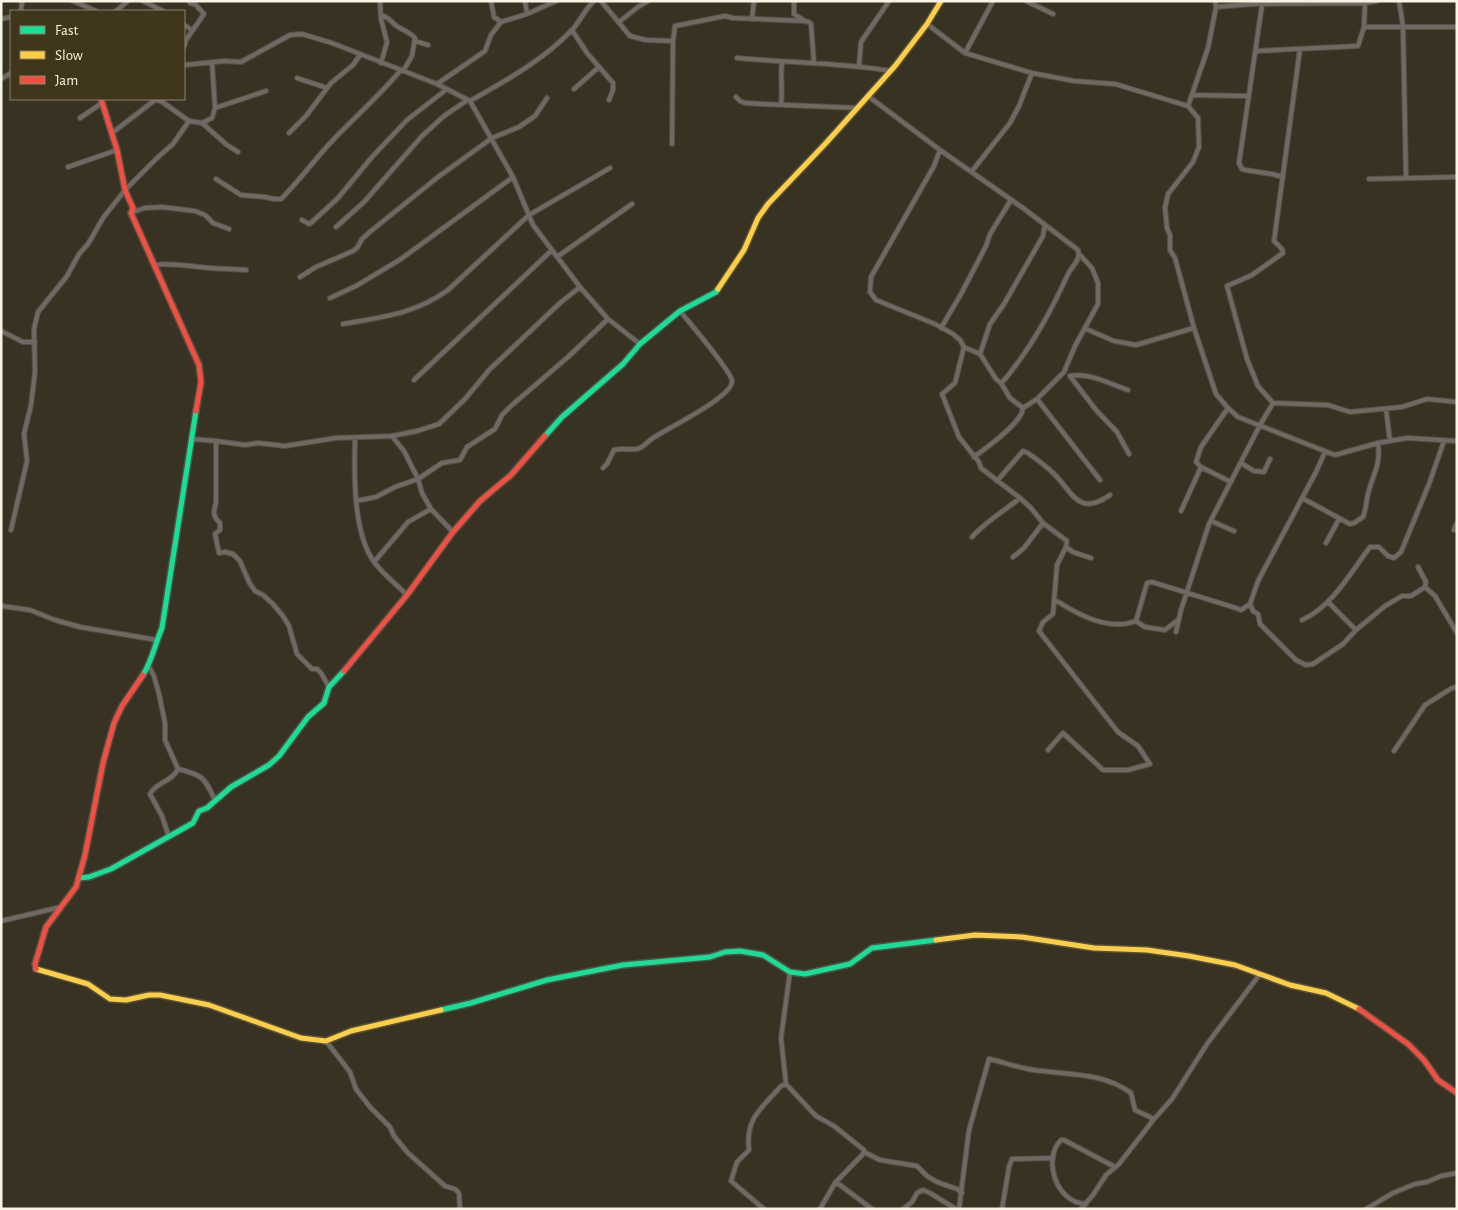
<svg xmlns="http://www.w3.org/2000/svg" width="1458" height="1210" viewBox="0 0 1458 1210" font-family="'Alegreya Sans',sans-serif">
<rect width="100%" height="100%" fill="#383223"/>
<g fill="none" stroke-linecap="round" stroke-linejoin="round">
<!-- street casing -->
<g stroke="#555043" stroke-width="6">
<path id="street" d="M73,1l23,10
M143,1l20,10
M380,1l1,18 3,-3c6,3 6,4 10,8 7,6 15,7 21,14l-3,18 -9,15
M491,1l3,16 7,5 26,-8 29,-13
M525,1l2,13
M601,1l29,35 16,4 27,1
M794,1v13l11,7 4,1 2,2 3,39
M1026,1l27,13
M1399,1l4,25 3,152
M1262,5l-23,158 3,6 3,1 27,4 11,3
M1216,7l36,-3 113,-1 12,-2
M21,11l1,-10
M116,11l12,-10
M1,19l10,-2
M381,19l6,23 -6,21
M752,19l2,-18
M619,22l19,-15 10,-6
M927,24l38,29 67,20 42,8 41,3 73,22 10,12 1,29 -6,15 -25,32 -3,14 2,20 3,7v15l5,8 19,70 22,66 12,14 10,9 97,38 43,-12 29,-5 50,3
M184,25l8,5
M1364,27h93
M572,30l15,23 26,30v7l-4,10
M415,41l13,4
M184,47l2,-7 18,-26 -8,-9 -6,-2 1,-2
M1300,49l-26,192 8,8 1,4 -31,22 -25,11 20,73 11,27 15,17 55,2 22,7 52,-5 25,-8 30,3
M1256,51l102,-5 6,-19 1,-24
M965,53l28,-52
M737,58c51,5 103,4 154,13
M184,65l41,-4 16,1 49,-27 12,-1 30,9 105,41 33,17 43,76 20,48 47,62 28,32 32,25
M859,66l2,-24 28,-41
M297,78l30,10
M1,79l10,-6
M437,84l48,-33 6,-16 10,-13
M574,89l25,-22
M1192,95l56,1
M868,96l72,54 83,58 55,42c3,10 -6,16 -10,24 -14,31 -31,63 -52,91 -5,6 -9,13 -15,18l-5,-4 -16,-25 -16,-7 -4,-7 -7,-6 -18,-10 -59,-24 -6,-8 1,-15 63,-111 6,-16
M736,97l4,4 5,2 17,1 95,4
M470,101c35,-20 72,-40 101,-70 9,-9 13,-21 23,-30
M781,105c2,-15 -1,-28 1,-43
M1188,106l20,-58 8,-41 -1,-6
M215,108l51,-17
M80,118l22,-15
M202,123l10,-5 3,-10 -3,-46
M112,133l43,-33 6,1 28,20 13,2 25,22 11,7
M289,133l17,-17 25,-33 22,-18 7,-10
M672,144l1,-103 2,-15 50,-10 8,2 72,3
M68,167l49,-17
M972,171l38,-48 9,-17 13,-33
M216,179l25,16 24,2 9,2h7c19,-19 34,-40 52,-59 23,-24 47,-45 68,-70
M1369,179l88,-2
M131,213l13,-5 18,-1 33,4 10,4 8,8 16,6
M302,220l7,4 3,-2 26,-24 34,-41 35,-37 40,-31
M336,227l28,-25 58,-66 22,-20 22,-15
M557,257l75,-53
M154,265c19,-3 37,2 56,3 12,1 24,1 36,2
M300,277l16,-10 37,-16 4,-3 5,-9 9,-8 67,-54 54,-39 27,-11 16,-11 12,-18
M330,298l26,-12 45,-27 112,-82
M343,324c39,-7 72,-10 105,-34l81,-75 81,-47
M941,328l20,-34 25,-48 4,-12 21,-34
M1086,329l28,12 22,4 58,-17
M1,331l22,11h12
M964,347l-9,36 -13,11 17,43 20,25 2,6 39,30 11,10 12,15 24,18 -1,6 7,5 18,6
M980,354l10,-30 14,-20 39,-68 2,-11
M1070,376l26,34 21,22 12,22
M1070,376c19,-4 40,8 58,14
M414,380l137,-129
M1037,399l63,81
M1023,408l14,-9 27,-27 11,-26 23,-42v-21l-6,-15 -13,-14
M1228,408l-27,39 -5,15 5,5 30,15
M1386,409l4,32
M392,436l12,15 14,28 4,14 9,16 22,23
M355,438c-1,35 -2,95 19,124 9,12 22,22 33,33
M192,439l24,2v62c-3,9 -3,14 4,20v7l-5,4 4,19 6,-1 8,2 7,7 9,21 6,9 8,4 10,9 10,12 6,10 8,28 15,15h5l4,4 8,14
M216,441l29,4 13,-2 27,3 51,-8 56,-2 25,-5 22,-7 26,-25 25,-30 70,-66 20,-16
M974,457c12,-9 48,-34 49,-49l-13,-10 -9,-15
M1241,463l13,8 10,1 6,-13
M603,468l4,-4 7,-14c8,-2 16,0 23,-1 6,-1 11,-8 16,-11 13,-9 80,-41 79,-57 0,-9 -44,-60 -52,-70
M997,481l26,-30 5,2c8,6 17,12 24,19 21,19 25,46 58,23
M1302,498l48,26 4,-1 9,-6c3,-7 3,-15 5,-23 5,-21 13,-28 10,-51
M356,501l20,-4 19,-10 23,-8 24,-16 18,-3 7,-13 28,-18 7,-14 10,-10 56,-48 40,-38
M1181,511l20,-44
M1211,521l23,10
M11,530l16,-69 -3,-27 7,-29 4,-33 -1,-43 4,-17 29,-36 12,-22 9,-10 15,-26 22,-28 32,-32 16,-14 16,-23
M1454,530l3,-7
M972,537c13,-15 32,-26 48,-39
M1326,543l13,-24
M1013,557l11,-9 19,-25
M374,562l34,-40 23,-13
M1425,587l10,9 22,37
M1054,600c7,3 12,7 18,10 18,10 43,19 64,11
M1328,602l28,28
M1250,604l3,7 5,3 2,10 36,36 10,5 7,-1 30,-20 13,-14 29,-24 17,-10h9l14,-9 1,-5 -8,-15
M1,606l29,4 25,10 25,7 77,13
M1179,619l-14,11 -20,-3 -9,-6 11,-38 5,-1 84,26 5,2 9,-6 8,-23 58,-109 9,-20
M1302,620c30,-13 49,-48 68,-73h9l9,9 6,2 7,-6 28,-68 15,-43
M1176,632l5,-22 28,-86 51,-99 13,-22
M149,667l5,9 5,18 6,29v17l13,29c-6,13 -22,13 -28,25l12,22 7,21
M1048,750l15,-17 40,37h25l22,-6 -12,-18 -20,-14 -79,-101 4,-9 10,-8 4,-49 9,-18
M1394,751l31,-46 27,-17 5,-1
M178,769c25,6 26,8 37,31
M1,921l60,-14
M326,1041l24,31 6,17 14,18 20,20 4,9 14,17 37,33 10,3 4,4 1,16
M786,1084l30,32 18,10 30,24 -1,4 -28,29
M864,1152l16,8 37,6 10,10 10,6 20,7 5,4
M1086,1204c-30,-1 -44,-45 -25,-64h3l51,27
M764,1209l-33,-28 6,-19 12,-12c-4,-32 13,-42 32,-64l5,-2 -5,-46 9,-66
M820,1209l15,-26 5,2 32,24
M903,1209l9,-7 5,-9 6,-3 7,3 26,16
M959,1209l10,-79 20,-71c15,3 29,9 45,11 33,5 69,2 97,23l4,17 19,9
M1002,1209l7,-42 3,-8 41,-1
M1081,1209l12,-14 13,-20 13,-11 35,-45 18,-20 35,-55 53,-70
M1366,1209l27,-16 22,-9 12,-2 14,-6 16,-3"/>
</g>
<!-- fast casing -->
<g stroke="#555043" stroke-width="8">
<path id="fast" d="M545,436l17,-19 61,-53 17,-20 40,-33 36,-19 2,-3
M143,675c9,-14 12,-31 19,-47l34,-217
M79,878l10,-1 22,-8 82,-46 6,-12 8,-3 24,-21 38,-22 10,-9 29,-39 16,-14 5,-16 15,-16
M441,1010l30,-7 76,-23 76,-15 87,-8 15,-5 15,-1 23,4 27,17 15,2 45,-10 22,-16 64,-8"/>
</g>
<!-- slow casing -->
<g stroke="#555043" stroke-width="8">
<path id="slow" d="M718,289l26,-39 14,-32 10,-14 58,-61 69,-77 32,-42 14,-23
M936,940l39,-5 47,2 72,11 53,2 42,6 46,9 55,20 36,8 33,16
M36,969l52,15 22,15 16,1 23,-5h11l49,10 92,33 25,3 25,-10 90,-21"/>
</g>
<!-- jam casing -->
<g stroke="#555043" stroke-width="8">
<path id="jam" d="M101,99l16,51 8,40 8,18 -2,5 68,152 2,17 -5,29
M344,671l63,-76 46,-63 27,-31 31,-26 34,-39
M36,969l-1,-5 11,-37 30,-40 9,-32 18,-92 11,-40 8,-17 21,-31
M1359,1009l49,35 16,16 14,20 19,13"/>
</g>
<!-- street -->
<use href="#street" stroke="#6f6966" stroke-width="4"/>
<!-- fast -->
<use href="#fast" stroke="#16e098" stroke-width="5"/>
<!-- slow -->
<use href="#slow" stroke="#ffcf43" stroke-width="5"/>
<!-- jam -->
<use href="#jam" stroke="#f24e42" stroke-width="5"/>
</g>
<!-- border -->
<rect width="1458" height="1210" fill="none" stroke="#f9f3e3" stroke-width="5"/>
<!-- legend -->
<rect x="10" y="10" width="175" height="90" fill="#40361b" stroke="#8a826b"/>
<rect x="20" y="26" width="25" height="8" fill="#16e098" stroke="#8a826b"/>
<text x="55" y="35" font-size="15" fill="#f9f3e3">Fast</text>
<rect x="20" y="51" width="25" height="8" fill="#ffcf43" stroke="#8a826b"/>
<text x="55" y="60" font-size="15" fill="#f9f3e3">Slow</text>
<rect x="20" y="76" width="25" height="8" fill="#f24e42" stroke="#8a826b"/>
<text x="55" y="85" font-size="15" fill="#f9f3e3">Jam</text>
</svg>
